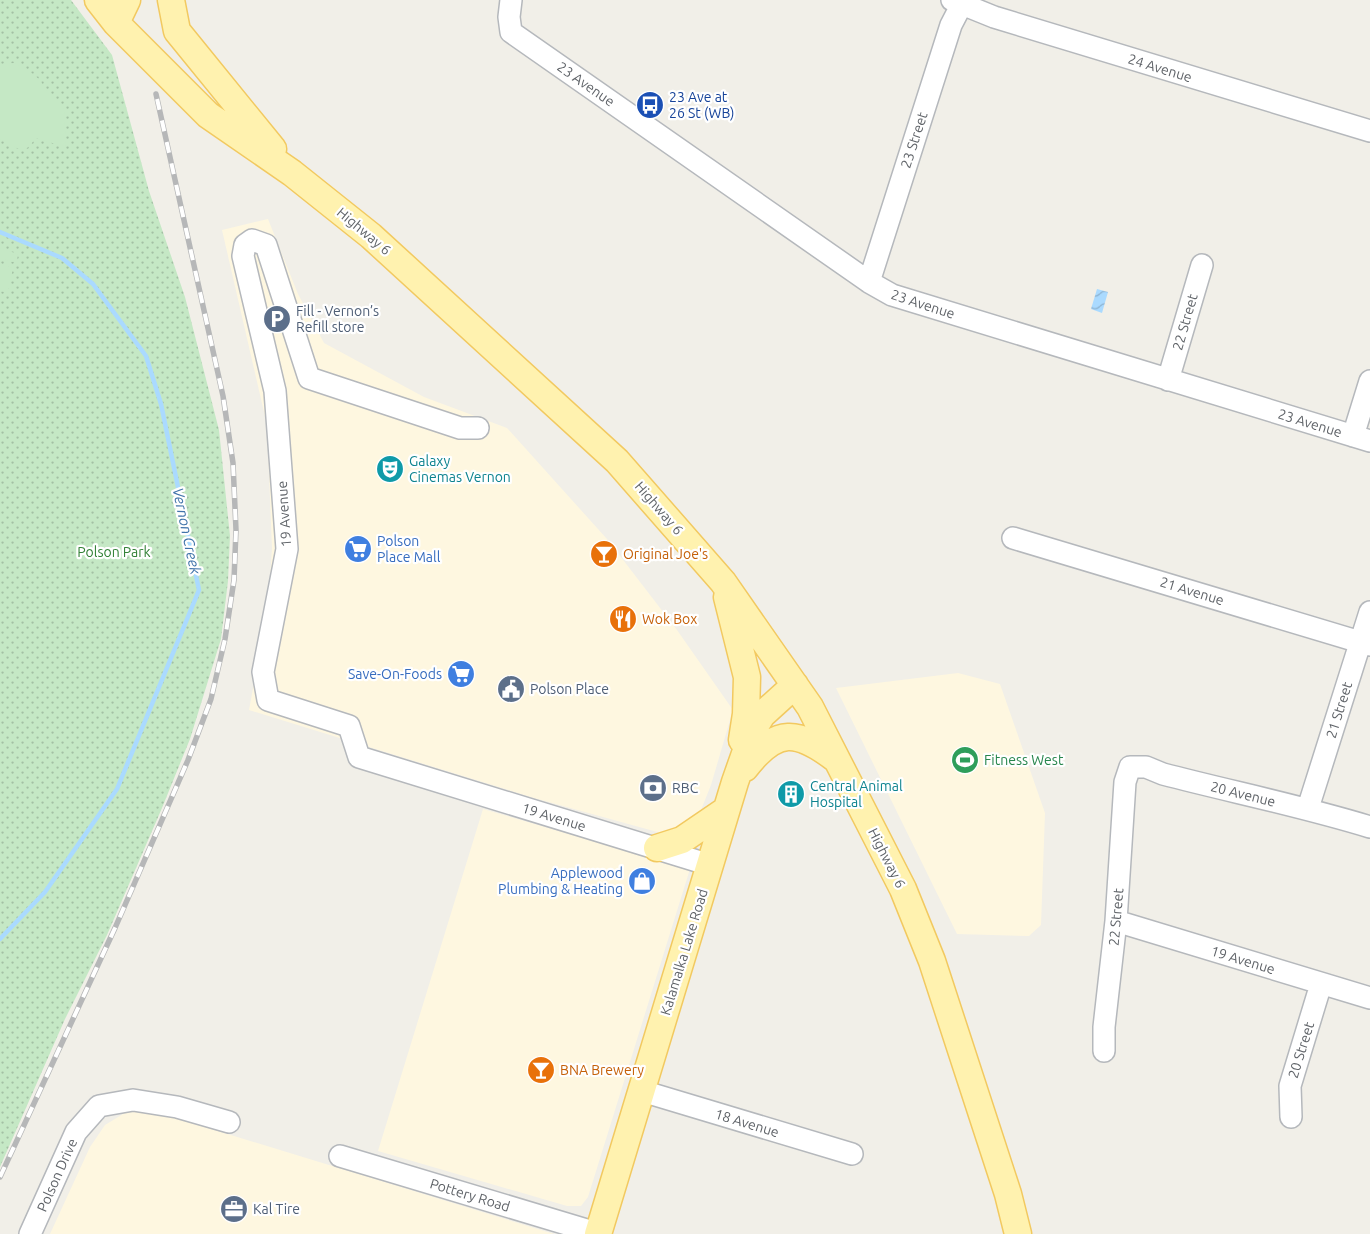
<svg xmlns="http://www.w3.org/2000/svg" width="1370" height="1234" viewBox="0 0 1370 1234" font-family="Ubuntu,sans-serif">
<defs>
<pattern id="park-dots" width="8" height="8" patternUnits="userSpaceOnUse" patternTransform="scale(1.25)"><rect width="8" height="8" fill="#c5e8c5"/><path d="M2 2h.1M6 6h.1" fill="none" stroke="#a3c0a4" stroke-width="1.8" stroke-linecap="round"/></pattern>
<pattern id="water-waves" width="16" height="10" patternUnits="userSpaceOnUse" patternTransform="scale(1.25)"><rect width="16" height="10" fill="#aadaff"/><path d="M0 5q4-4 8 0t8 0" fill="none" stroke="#8eb4d2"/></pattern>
</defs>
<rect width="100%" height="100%" fill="#f1efe8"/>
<!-- commercial -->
<path fill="#fef7e0" d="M268,219l30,75 26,49 100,54 83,31 100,111 70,91 56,80 -22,75 -10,25 -16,15 -24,8 -127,-35 -285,-88 19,-103 4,-59 -5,-123 -45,-195z
M958,673l42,11 45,129 -4,112 -12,11 -72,-2 -121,-246z
M483,809l207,60 -102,328 -7,9h-14l-189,-55z
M128,1111l31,2 395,121h-504l40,-87 15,-22z"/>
<!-- park -->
<path fill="url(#park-dots)" d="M0,0h71l41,55 37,136 36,106 34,133 11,106 -2,45 -7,58 -31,100 -28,69 -55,127 -42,84 -65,148z"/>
<!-- garden -->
<path fill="#c5e8c5" d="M14,63l13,6 13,11 6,10 18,19 2,38 -31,-9c-11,22 -22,6 -35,1v-75z
M0,248l18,6 -1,6 -4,2 -13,-4z
M0,263l13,5 -4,20 -4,4 -5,-1z"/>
<!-- water -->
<path fill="url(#water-waves)" d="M1097,289l11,3 -6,21 -11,-4z"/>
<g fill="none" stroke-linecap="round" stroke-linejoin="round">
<!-- stream -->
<path stroke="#aadaff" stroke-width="4.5" d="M0,232l62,26 31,26 53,72 15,48 38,186 -82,199 -72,103 -45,47"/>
<!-- minor casing -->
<g stroke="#b5b8bc" stroke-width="24">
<path id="minor" d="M511,0l-2,17 2,15 358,250 23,13 478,146
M952,0l42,17 376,114
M869,282l82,-257 13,-25
M1168,380l34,-115
M478,428h-18l-151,-50 -43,-133 -14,-5 -7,5 -2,11 32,135 12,158 -24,123 5,28 81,26 10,31 351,108
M1353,436l17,-55
M1013,538l357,107
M1308,808l62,-196
M1116,921l254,77
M1104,1051v-24l12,-106 9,-139 5,-15h16l17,7c69,18 139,32 207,53
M642,1091l210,63
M1291,1117l-1,-31 31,-102
M340,1156l260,78
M30,1234l46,-102 23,-26 34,-6 44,7 52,15"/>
</g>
<!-- major casing -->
<g stroke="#f2c960" stroke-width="29">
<path id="major" d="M98,0l18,23 92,92 84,58 79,63 246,225 106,121 87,125 93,182 29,72 76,233 10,40
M171,0l6,31 96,118
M116,23l11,-23
M727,597l20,80 -1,37 -4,26
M745,768c32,-41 52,-39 92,-8
M657,848l25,-8 44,-30
M598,1234l137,-452 19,-54 8,-13 33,-30"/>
</g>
<!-- minor -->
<use href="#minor" stroke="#fff" stroke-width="21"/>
<!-- major -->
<use href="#major" stroke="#fff2af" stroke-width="26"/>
<!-- rail casing -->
<g stroke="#b6b7b8" stroke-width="5.5">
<path id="rail" d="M0,1177l115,-249 73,-168 23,-61 14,-60 9,-59 2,-50 -3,-67 -10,-67 -67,-302"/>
</g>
<!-- rail -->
<use href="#rail" stroke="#fff" stroke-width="4" stroke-dasharray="11" stroke-linecap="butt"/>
</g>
<!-- icons -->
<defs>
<g id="bus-disc" transform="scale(1.4375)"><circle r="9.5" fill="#1a4fb4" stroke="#fff"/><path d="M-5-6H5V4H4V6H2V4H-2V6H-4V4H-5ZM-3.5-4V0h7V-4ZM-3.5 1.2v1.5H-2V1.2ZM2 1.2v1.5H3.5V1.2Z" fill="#fff"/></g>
<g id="parking-disc" transform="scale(1.4375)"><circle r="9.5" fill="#5c6f8a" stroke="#fff"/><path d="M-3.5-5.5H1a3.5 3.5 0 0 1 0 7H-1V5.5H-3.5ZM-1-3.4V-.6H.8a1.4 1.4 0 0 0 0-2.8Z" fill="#fff"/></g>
<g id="theatre-disc" transform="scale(1.4375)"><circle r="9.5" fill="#0f9aa8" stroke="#fff"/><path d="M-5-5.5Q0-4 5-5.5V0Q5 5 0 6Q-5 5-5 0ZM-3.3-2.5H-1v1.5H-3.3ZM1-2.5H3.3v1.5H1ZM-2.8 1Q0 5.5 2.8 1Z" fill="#fff"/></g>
<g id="supermarket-disc" transform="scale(1.4375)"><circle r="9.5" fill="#3f7fe0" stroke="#fff"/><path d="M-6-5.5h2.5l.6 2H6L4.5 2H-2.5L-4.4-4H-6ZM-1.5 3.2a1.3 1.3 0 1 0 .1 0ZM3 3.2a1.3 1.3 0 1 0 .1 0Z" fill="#fff"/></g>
<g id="bar-disc" transform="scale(1.4375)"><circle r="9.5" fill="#e8710a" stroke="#fff"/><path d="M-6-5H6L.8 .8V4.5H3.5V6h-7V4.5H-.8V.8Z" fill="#fff"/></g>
<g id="restaurant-disc" transform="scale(1.4375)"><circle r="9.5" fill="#e8710a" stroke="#fff"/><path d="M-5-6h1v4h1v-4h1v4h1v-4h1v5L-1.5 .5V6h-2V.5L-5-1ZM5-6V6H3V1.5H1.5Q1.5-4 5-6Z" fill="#fff"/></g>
<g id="civic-disc" transform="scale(1.4375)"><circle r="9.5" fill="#5c6f8a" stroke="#fff"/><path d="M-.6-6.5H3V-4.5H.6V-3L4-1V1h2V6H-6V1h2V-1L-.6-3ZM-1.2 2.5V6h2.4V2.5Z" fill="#fff"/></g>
<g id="stadium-disc" transform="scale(1.4375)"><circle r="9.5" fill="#2e9e5b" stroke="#fff"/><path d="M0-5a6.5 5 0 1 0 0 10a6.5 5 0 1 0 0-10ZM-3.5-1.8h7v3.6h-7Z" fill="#fff"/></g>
<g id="bank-disc" transform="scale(1.4375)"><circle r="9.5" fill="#5c6f8a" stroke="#fff"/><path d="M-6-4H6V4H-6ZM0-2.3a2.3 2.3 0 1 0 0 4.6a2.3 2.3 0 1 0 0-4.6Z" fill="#fff"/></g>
<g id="building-disc" transform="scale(1.4375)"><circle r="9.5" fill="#0f9aa8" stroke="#fff"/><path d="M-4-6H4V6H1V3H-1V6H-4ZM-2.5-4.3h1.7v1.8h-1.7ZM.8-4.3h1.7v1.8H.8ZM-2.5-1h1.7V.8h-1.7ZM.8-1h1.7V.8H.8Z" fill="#fff"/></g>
<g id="shop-disc" transform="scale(1.4375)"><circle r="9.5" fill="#3f7fe0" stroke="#fff"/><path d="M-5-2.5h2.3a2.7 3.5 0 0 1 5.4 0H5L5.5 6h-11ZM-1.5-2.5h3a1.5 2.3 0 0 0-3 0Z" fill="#fff"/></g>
<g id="office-disc" transform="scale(1.4375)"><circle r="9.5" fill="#5c6f8a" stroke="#fff"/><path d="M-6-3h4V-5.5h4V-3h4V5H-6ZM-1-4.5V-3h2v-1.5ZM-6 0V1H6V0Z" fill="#fff"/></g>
</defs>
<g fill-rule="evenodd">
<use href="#bus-disc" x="650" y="105"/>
<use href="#parking-disc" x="277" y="319"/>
<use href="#theatre-disc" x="390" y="469"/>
<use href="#supermarket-disc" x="358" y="549"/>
<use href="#bar-disc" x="604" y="554"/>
<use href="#restaurant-disc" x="623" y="619"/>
<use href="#supermarket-disc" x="461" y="674"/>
<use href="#civic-disc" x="511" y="689"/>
<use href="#stadium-disc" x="965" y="760"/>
<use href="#bank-disc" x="653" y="788"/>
<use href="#building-disc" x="791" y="794"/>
<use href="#shop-disc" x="642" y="881"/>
<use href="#bar-disc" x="541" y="1070"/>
<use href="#office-disc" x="234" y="1209"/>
</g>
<g text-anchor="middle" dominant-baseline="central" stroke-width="4.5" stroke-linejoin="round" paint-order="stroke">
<!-- street labels -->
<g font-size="14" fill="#5f6368" stroke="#fff">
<text transform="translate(1160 68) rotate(17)">24 Avenue</text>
<text transform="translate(586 84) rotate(35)">23 Avenue</text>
<text transform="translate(914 140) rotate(-72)">23 Street</text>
<text transform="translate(364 231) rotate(40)">Highway 6</text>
<text transform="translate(923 304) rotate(18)">23 Avenue</text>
<text transform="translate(1185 322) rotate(-74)">22 Street</text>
<text transform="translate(1310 423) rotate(17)">23 Avenue</text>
<text transform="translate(659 508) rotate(49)">Highway 6</text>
<text transform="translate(284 514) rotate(-94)">19 Avenue</text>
<text transform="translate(1192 591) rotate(17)">21 Avenue</text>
<text transform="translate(1339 710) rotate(-73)">21 Street</text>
<text transform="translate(1243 794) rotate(14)">20 Avenue</text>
<text transform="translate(554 817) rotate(17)">19 Avenue</text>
<text transform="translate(887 858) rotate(63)">Highway 6</text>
<text transform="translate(1116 917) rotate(-85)">22 Street</text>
<text transform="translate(684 952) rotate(-73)">Kalamalka Lake Road</text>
<text transform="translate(1243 960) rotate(17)">19 Avenue</text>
<text transform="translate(1301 1050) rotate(-73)">20 Street</text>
<text transform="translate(747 1123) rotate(17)">18 Avenue</text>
<text transform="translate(57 1175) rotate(-66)">Polson Drive</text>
<text transform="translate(470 1195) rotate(17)">Pottery Road</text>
</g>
<!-- transit labels -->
<g font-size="14" fill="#164399" stroke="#fff" text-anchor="start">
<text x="669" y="97">23 Ave at<tspan x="669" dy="16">26 St (WB)</tspan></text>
</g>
<!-- service labels -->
<g font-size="14" fill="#4e5e75" stroke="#fff" text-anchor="start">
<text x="296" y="311">Fill - Vernon’s<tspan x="296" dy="16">Refill store</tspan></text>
<text x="530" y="689">Polson Place</text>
<text x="672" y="788">RBC</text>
<text x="253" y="1209">Kal Tire</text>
</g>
<!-- culture labels -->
<g font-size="14" fill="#0d838f" stroke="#fff" text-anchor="start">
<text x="409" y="461">Galaxy<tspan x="409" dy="16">Cinemas Vernon</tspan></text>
<text x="810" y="786">Central Animal<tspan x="810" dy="16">Hospital</tspan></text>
</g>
<!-- shop labels -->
<g font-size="14" fill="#366cbe" stroke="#fff" text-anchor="end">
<text x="377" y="541" text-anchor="start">Polson<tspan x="377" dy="16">Place Mall</tspan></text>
<text x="442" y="674">Save-On-Foods</text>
<text x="623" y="873">Applewood<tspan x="623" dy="16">Plumbing &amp; Heating</tspan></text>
</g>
<!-- park labels -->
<g font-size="14" fill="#348238" stroke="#fff">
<text x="114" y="552">Polson Park</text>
</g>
<!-- food labels -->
<g font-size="14" fill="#c56008" stroke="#fff" text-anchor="start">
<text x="623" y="554">Original Joe's</text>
<text x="642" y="619">Wok Box</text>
<text x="560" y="1070">BNA Brewery</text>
</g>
<!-- leisure labels -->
<g font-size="14" fill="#27864d" stroke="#fff" text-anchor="start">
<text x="984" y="760">Fitness West</text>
</g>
<!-- water labels -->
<g font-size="15" font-style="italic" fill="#4174aa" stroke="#fff">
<text transform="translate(187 531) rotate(78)">Vernon Creek</text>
</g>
</g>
</svg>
